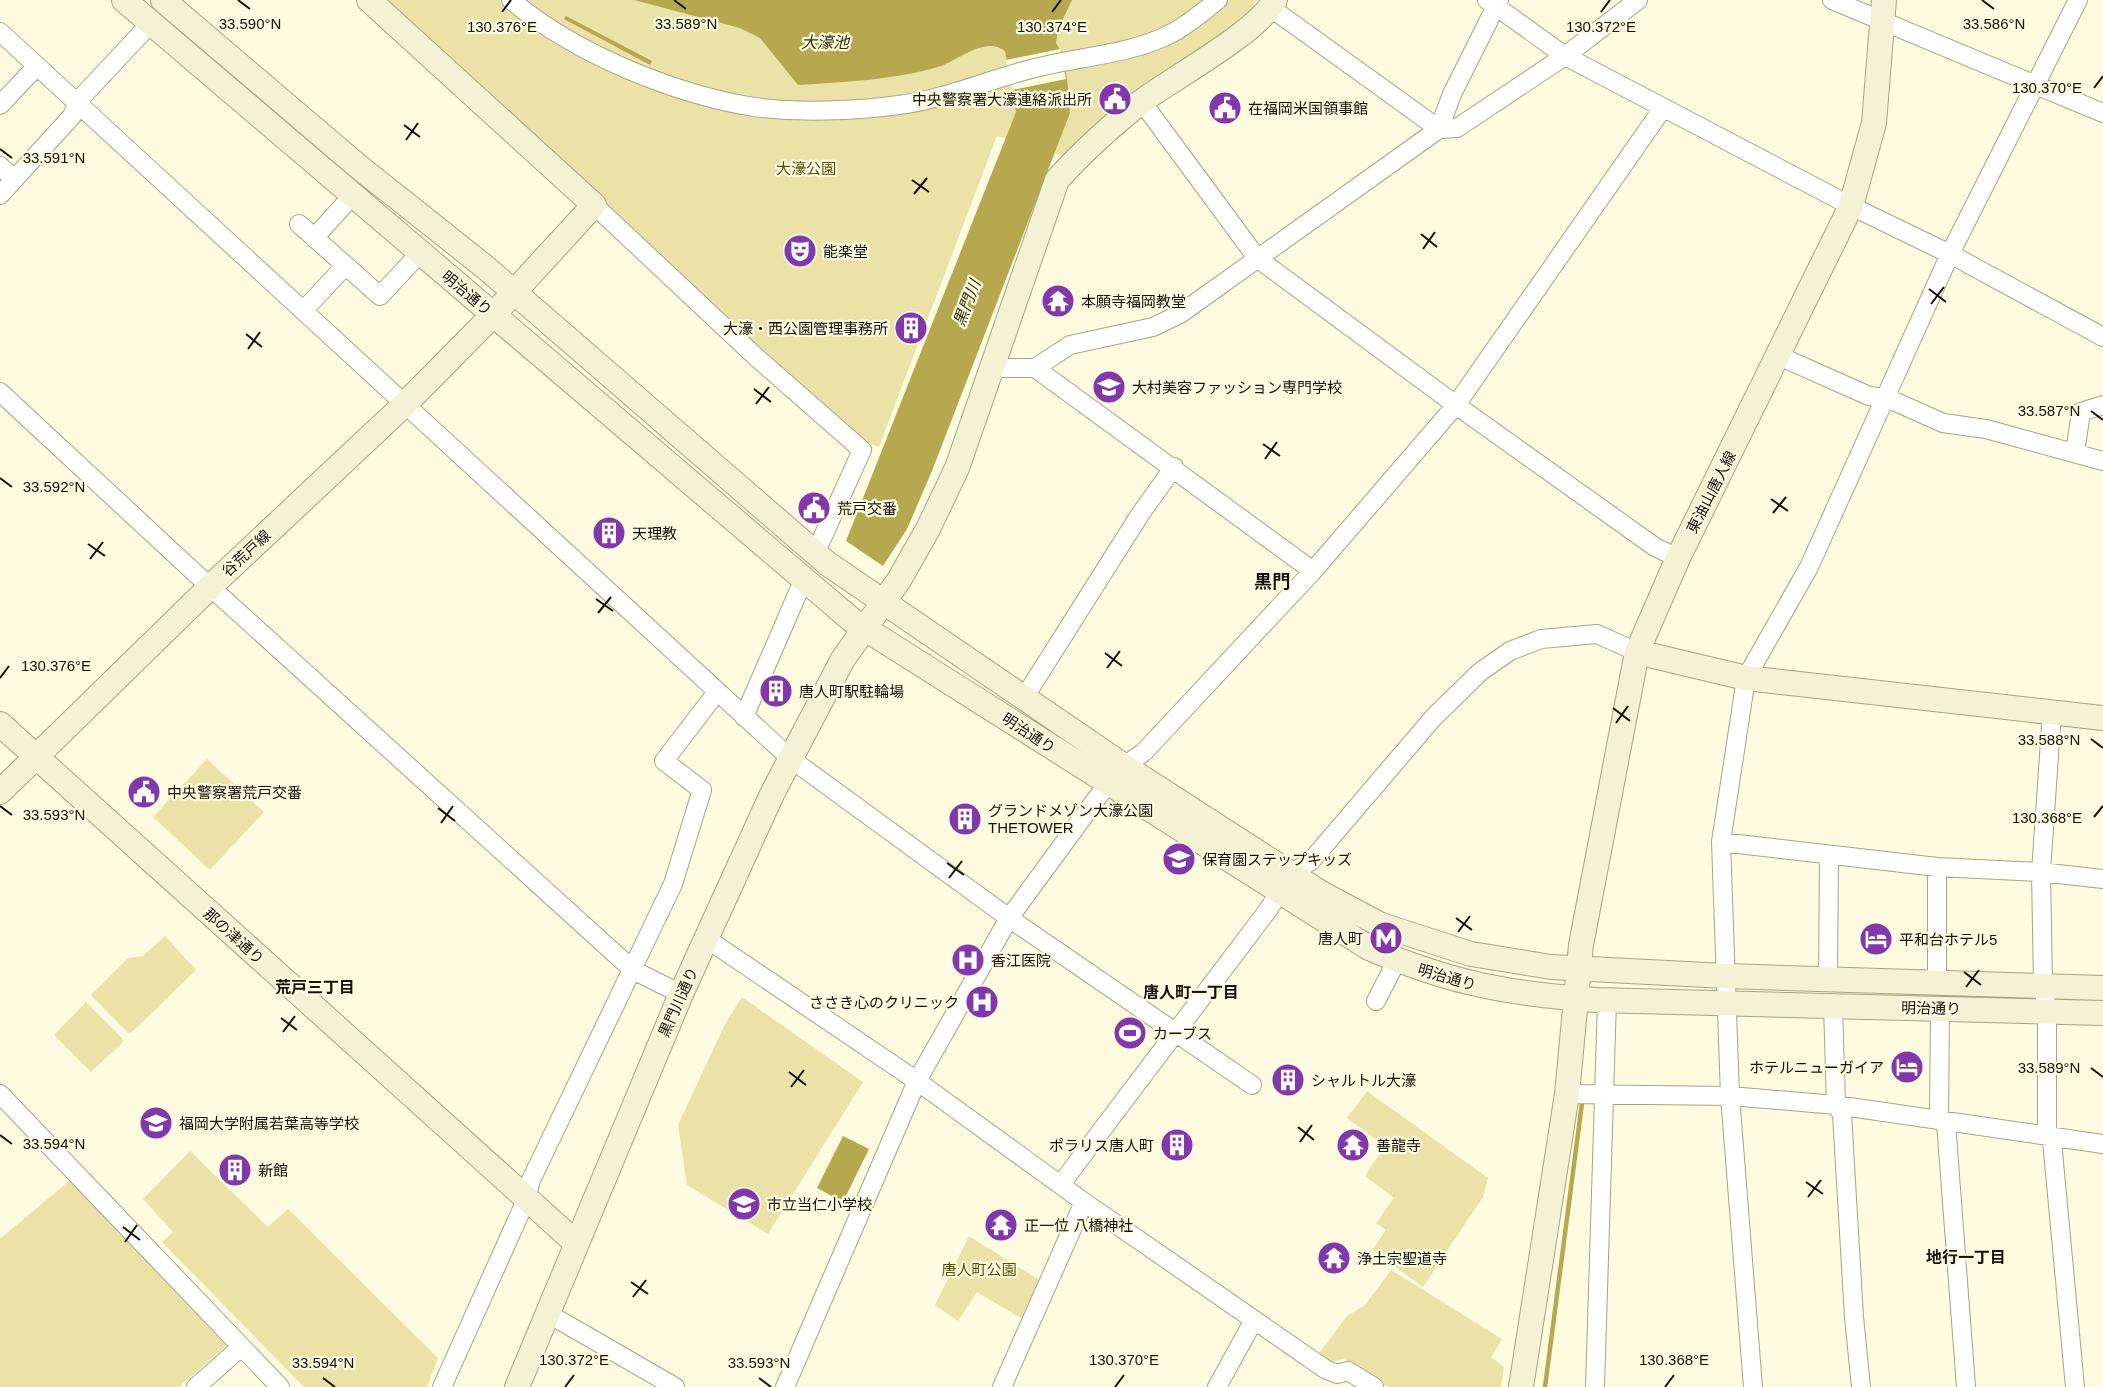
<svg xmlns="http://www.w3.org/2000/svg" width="2103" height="1387" viewBox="0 0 2103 1387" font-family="Helvetica,'Noto Sans JP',sans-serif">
<rect width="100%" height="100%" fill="#fefbe1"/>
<!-- green -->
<path fill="#eae2a7" d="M378,0h879l-4,4 3,4 -192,148 -67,-20 -118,311 -17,-7 -97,-83z
M207,759l57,53 -54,58 -57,-53z
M165,936l31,34 -64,62 -4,1 -37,-38 37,-37 15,-2z
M742,997l121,85 -95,152 -81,-49 -9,-60 47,-101z
M86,1002l36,36 1,4 -32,30 -37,-37z
M1367,1091l121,87 -5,19 -60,90 -51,-37 14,-20 -10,-7 18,-25 -29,-22 20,-30 -38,-28z
M190,1151l78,76 20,-18 150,149 -11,29h-123l-142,-145 11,-10 -30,-33z
M70,1180l158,164 -49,43h-179v-148z
M969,1236l72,45 -17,39 -47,-28 -19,29 -23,-16z
M1391,1270l111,69 -11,18 13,10 -3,20h-114l-43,-28 -14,3 -12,-7 29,-39 18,-11z"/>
<!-- water -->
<path fill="#b5a84e" d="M634,0h438l-14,29 -2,14c12,18 12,49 14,70l-138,358 -25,58 -24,37 -37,-25 170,-429 -11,-61c-19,-15 -45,8 -64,15 -46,14 -95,16 -143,19l-38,-47 -20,-10z
M566,16l86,45 -2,4 -86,-46z
M843,1136l26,13 -26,53 -26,-14z"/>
<!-- pier -->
<path fill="#fefbe1" d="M1060,49l6,30 -54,11 -6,-30z"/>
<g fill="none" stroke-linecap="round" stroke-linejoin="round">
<!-- stream -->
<path stroke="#b5a84e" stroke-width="4.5" d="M1545,1387l37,-284"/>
<!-- street casing -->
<g stroke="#a7a485" stroke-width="20">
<path id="street" d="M511,0c63,53 162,94 243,107 41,6 103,4 145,-2 47,-6 93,-27 140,-38 44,-11 95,-13 135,-35 16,-9 30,-21 44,-32
M1487,0l78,56 286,150 99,48 153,83
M1832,0l271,113
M1271,8l168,121 18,-1 108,-72 73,-56
M0,32l791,727 218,159 243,167
M1142,102l115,156 199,147 199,142 23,11
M0,105l37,-39
M0,166l14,13
M0,195l72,-79 5,-14 74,-79
M594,205l162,152 106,93 -47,104
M299,224l81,72 40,-43
M314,238l38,-42
M303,311l42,-45
M1779,356l90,40 18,2 56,25 43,6 117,32
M992,368h43l35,-23 83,-18 27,-13 259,-185 13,-35 47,-94
M1035,368l278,203
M0,392l195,181 438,397 48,24
M2075,453l6,-41 22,-7
M1024,698l117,-185 33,-46
M2052,712l-11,160 2,113 4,26v123l5,7 23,246
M744,717l59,-136
M1721,842l216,25v116
M1937,867l104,5 62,7
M707,939l210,142 167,121 241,167 12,5 11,-3 26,16
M1828,978l1,-123
M1376,1001l21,-41
M1833,1006l3,99 6,9 12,203 7,70
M1940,1008l-1,111 7,4 20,264
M0,1094l280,293
M1567,1094l163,2 106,9 267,39
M1061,1184l207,-274 24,-37 19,-12 122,-143 47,-46 30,-21 31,-12 56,-5 40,18
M547,1313l128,74
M196,1387l45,-40
M442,1387l84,-187 5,-20 142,-296 29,-94 -38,-29 53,-69
M785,1387l132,-306 92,-163 99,-135 16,-17 20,-14 169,-181 143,-166 207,-297
M1002,1387l82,-185
M1217,1387l37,-67
M1595,1387l12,-387
M1753,1387l-23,-291 -9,-254 25,-164 63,-111 141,-313 128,-254"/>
</g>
<!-- secondary casing -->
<g stroke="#a7a485" stroke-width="26">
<path id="secondary" d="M124,0l729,621 516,327c81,35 140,46 227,52l507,13
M163,0l196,167 126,100 343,297 296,202 197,127 60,32 90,29 80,13 175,9 377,12
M1637,652l109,26 357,40
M0,724l576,519
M0,792l211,-206 193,-181 89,-90 101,-110 -225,-205
M517,1387l164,-393 92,-202 70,-133 56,-79 29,-51 29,-61 100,-288c26,-29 54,-54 84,-78 33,-25 116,-69 134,-102
M1521,1387l46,-293 14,-149 56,-293 41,-94 173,-352 23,-83 10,-123"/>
</g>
<!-- street -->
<use href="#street" stroke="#fff" stroke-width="18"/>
<!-- secondary -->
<use href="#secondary" stroke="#f5f1d4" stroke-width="24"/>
</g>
<!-- ticks -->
<path fill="none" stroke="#141207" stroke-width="2" d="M238,0l12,9M674,0l12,9M1982,0l12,9M502,12l9,-12M1052,12l9,-12M1601,12l9,-12M2094,88l9,-12M404,125l16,12M406,140l12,-17M0,149l12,9M912,180l17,12M914,194l13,-16M1421,234l16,13M1423,249l12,-17M1929,289l17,13M1931,304l13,-17M246,334l16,13M248,349l12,-17M754,389l17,13M756,404l13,-17M2091,411l12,9M1263,444l17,12M1265,459l12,-17M0,478l12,9M1771,499l17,12M1773,513l13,-16M88,544l17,12M90,559l13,-17M596,599l17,12M598,613l13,-16M1105,653l17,13M1107,668l13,-17M0,678l9,-12M1613,708l17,13M1616,723l12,-17M2091,739l12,9M0,806l12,9M438,808l17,13M2094,817l9,-11M441,823l12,-17M947,863l17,12M949,878l13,-17M1456,918l16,12M1458,932l12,-16M1964,972l17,13M1966,987l13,-17M281,1018l16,12M283,1032l12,-16M2091,1068l12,9M789,1072l17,13M791,1087l13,-17M1298,1127l16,13M0,1135l12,9M1300,1142l12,-17M1806,1182l17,12M1808,1197l13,-17M123,1227l17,13M125,1242l12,-17M631,1282l17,12M633,1297l13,-17M323,1378l12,9M759,1378l12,9M565,1387l9,-12M1115,1387l9,-12M1665,1387l9,-12"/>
<!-- icons -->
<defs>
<g id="civic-disc" transform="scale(1.725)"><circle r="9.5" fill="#8238aa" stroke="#fefbe1"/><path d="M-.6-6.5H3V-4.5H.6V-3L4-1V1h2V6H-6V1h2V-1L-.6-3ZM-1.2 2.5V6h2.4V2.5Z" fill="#fff"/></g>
<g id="theatre-disc" transform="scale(1.725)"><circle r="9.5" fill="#8238aa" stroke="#fefbe1"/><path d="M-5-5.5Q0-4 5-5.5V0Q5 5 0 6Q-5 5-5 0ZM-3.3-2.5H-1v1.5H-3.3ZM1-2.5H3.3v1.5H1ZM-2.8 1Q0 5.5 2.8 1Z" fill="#fff"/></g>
<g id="temple-disc" transform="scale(1.725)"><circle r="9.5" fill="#8238aa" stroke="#fefbe1"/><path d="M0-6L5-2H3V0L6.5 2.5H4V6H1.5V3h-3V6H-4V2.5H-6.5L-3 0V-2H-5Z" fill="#fff"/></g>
<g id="building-disc" transform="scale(1.725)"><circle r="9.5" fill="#8238aa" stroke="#fefbe1"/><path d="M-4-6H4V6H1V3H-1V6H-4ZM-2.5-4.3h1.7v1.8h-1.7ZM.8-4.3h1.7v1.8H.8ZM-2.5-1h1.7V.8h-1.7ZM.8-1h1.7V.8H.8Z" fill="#fff"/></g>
<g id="university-disc" transform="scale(1.725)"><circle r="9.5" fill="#8238aa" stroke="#fefbe1"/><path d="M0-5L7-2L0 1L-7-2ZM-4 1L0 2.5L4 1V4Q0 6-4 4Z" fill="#fff"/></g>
<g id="school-disc" transform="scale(1.725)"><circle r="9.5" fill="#8238aa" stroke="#fefbe1"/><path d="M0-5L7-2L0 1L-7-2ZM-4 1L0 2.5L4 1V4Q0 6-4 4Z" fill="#fff"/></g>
<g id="metro-disc" transform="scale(1.725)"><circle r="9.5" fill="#8238aa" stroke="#fefbe1"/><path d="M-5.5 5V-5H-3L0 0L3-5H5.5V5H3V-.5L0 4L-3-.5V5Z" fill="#fff"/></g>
<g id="hotel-disc" transform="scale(1.725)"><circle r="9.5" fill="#8238aa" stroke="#fefbe1"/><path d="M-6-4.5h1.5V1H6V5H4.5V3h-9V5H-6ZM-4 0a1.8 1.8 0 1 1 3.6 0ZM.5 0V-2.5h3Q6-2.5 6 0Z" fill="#fff"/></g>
<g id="hospital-disc" transform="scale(1.725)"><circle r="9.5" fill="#8238aa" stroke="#fefbe1"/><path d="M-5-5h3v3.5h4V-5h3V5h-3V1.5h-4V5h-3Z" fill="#fff"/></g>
<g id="stadium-disc" transform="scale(1.725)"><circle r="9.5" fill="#8238aa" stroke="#fefbe1"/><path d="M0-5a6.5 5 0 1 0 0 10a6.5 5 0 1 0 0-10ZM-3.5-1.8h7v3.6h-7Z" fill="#fff"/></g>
</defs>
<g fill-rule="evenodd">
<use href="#civic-disc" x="1115" y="99"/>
<use href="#civic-disc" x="1225" y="108"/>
<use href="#theatre-disc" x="800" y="251"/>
<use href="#temple-disc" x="1058" y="301"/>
<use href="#building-disc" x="911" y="328"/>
<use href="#university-disc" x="1109" y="387"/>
<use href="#civic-disc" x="814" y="508"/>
<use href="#building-disc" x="609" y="533"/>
<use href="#building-disc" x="776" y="691"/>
<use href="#civic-disc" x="144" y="792"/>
<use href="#building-disc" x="965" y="819"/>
<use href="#school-disc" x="1179" y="859"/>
<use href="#metro-disc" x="1386" y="938"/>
<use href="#hotel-disc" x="1876" y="939"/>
<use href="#hospital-disc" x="968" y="960"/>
<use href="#hospital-disc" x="982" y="1002"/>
<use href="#stadium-disc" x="1130" y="1033"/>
<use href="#hotel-disc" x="1907" y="1067"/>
<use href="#building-disc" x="1288" y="1080"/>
<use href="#school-disc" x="156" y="1123"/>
<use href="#building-disc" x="1177" y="1145"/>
<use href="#temple-disc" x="1353" y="1145"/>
<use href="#building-disc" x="235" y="1170"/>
<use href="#school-disc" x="744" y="1204"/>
<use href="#temple-disc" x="1001" y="1225"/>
<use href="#temple-disc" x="1334" y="1258"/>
</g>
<g text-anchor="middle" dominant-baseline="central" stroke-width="4.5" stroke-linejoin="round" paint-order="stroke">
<!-- poi labels -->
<g font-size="15" fill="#141207" stroke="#fefbe1" text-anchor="start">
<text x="1092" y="99" text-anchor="end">中央警察署大濠連絡派出所</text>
<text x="1248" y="108">在福岡米国領事館</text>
<text x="823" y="251">能楽堂</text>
<text x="1081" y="301">本願寺福岡教堂</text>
<text x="888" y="328" text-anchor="end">大濠・西公園管理事務所</text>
<text x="1132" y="387">大村美容ファッション専門学校</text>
<text x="837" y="508">荒戸交番</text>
<text x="632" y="533">天理教</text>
<text x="799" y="691">唐人町駅駐輪場</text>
<text x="167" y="792">中央警察署荒戸交番</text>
<text x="988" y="810">グランドメゾン大濠公園<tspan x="988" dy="17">THETOWER</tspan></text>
<text x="1202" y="859">保育園ステップキッズ</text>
<text x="1363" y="938" text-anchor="end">唐人町</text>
<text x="1899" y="939">平和台ホテル5</text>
<text x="991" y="960">香江医院</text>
<text x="959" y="1002" text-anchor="end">ささき心のクリニック</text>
<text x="1153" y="1033">カーブス</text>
<text x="1884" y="1067" text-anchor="end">ホテルニューガイア</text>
<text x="1311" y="1080">シャルトル大濠</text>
<text x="179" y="1123">福岡大学附属若葉高等学校</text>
<text x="1154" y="1145" text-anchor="end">ポラリス唐人町</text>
<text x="1376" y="1145">善龍寺</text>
<text x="258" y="1170">新館</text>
<text x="767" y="1204">市立当仁小学校</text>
<text x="1024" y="1225">正一位 八橋神社</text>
<text x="1357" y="1258">浄土宗聖道寺</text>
</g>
<!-- park labels -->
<g font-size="15" fill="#584e05" stroke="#fefbe1">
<text x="806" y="168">大濠公園</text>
<text x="979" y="1269">唐人町公園</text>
</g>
<!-- street labels -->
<g font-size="15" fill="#141207" stroke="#fefbe1">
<text transform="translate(467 293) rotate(40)">明治通り</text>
<text transform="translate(1711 492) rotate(-63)">東油山唐人線</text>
<text transform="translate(246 553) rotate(-43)">谷荒戸線</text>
<text transform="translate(1029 733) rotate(33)">明治通り</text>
<text transform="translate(234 936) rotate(42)">那の津通り</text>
<text transform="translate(1447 977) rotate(16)">明治通り</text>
<text transform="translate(678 1002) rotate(-66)">黒門川通り</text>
<text transform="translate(1931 1008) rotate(1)">明治通り</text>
</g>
<!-- water labels -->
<g font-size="16" font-style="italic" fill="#342e06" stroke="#fefbe1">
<text x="825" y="42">大濠池</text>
<text transform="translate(967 303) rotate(-69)">黒門川</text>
</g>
<!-- neighbourhood labels -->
<g font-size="16" font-weight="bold" fill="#141207" stroke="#fefbe1">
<text x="315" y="987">荒戸三丁目</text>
<text x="1191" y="992">唐人町一丁目</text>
<text x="1966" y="1257">地行一丁目</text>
</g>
<!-- quarter labels -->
<g font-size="18" font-weight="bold" fill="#141207" stroke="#fefbe1">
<text x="1272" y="582">黒門</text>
</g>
</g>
<g font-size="15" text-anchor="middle" fill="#141207" stroke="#fefbe1" stroke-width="4.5" stroke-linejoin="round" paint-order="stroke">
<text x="250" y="29">33.590°N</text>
<text x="686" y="29">33.589°N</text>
<text x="1994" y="29">33.586°N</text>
<text x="502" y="32">130.376°E</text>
<text x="1052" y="32">130.374°E</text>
<text x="1601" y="32">130.372°E</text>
<text x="2047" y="93">130.370°E</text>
<text x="54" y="163">33.591°N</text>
<text x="2049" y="416">33.587°N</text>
<text x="54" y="492">33.592°N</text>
<text x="56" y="671">130.376°E</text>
<text x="2049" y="745">33.588°N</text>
<text x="54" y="820">33.593°N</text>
<text x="2047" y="823">130.368°E</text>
<text x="2049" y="1073">33.589°N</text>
<text x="54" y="1149">33.594°N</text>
<text x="574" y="1365">130.372°E</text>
<text x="1124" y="1365">130.370°E</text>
<text x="1674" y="1365">130.368°E</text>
<text x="323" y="1368">33.594°N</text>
<text x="759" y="1368">33.593°N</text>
</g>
</svg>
